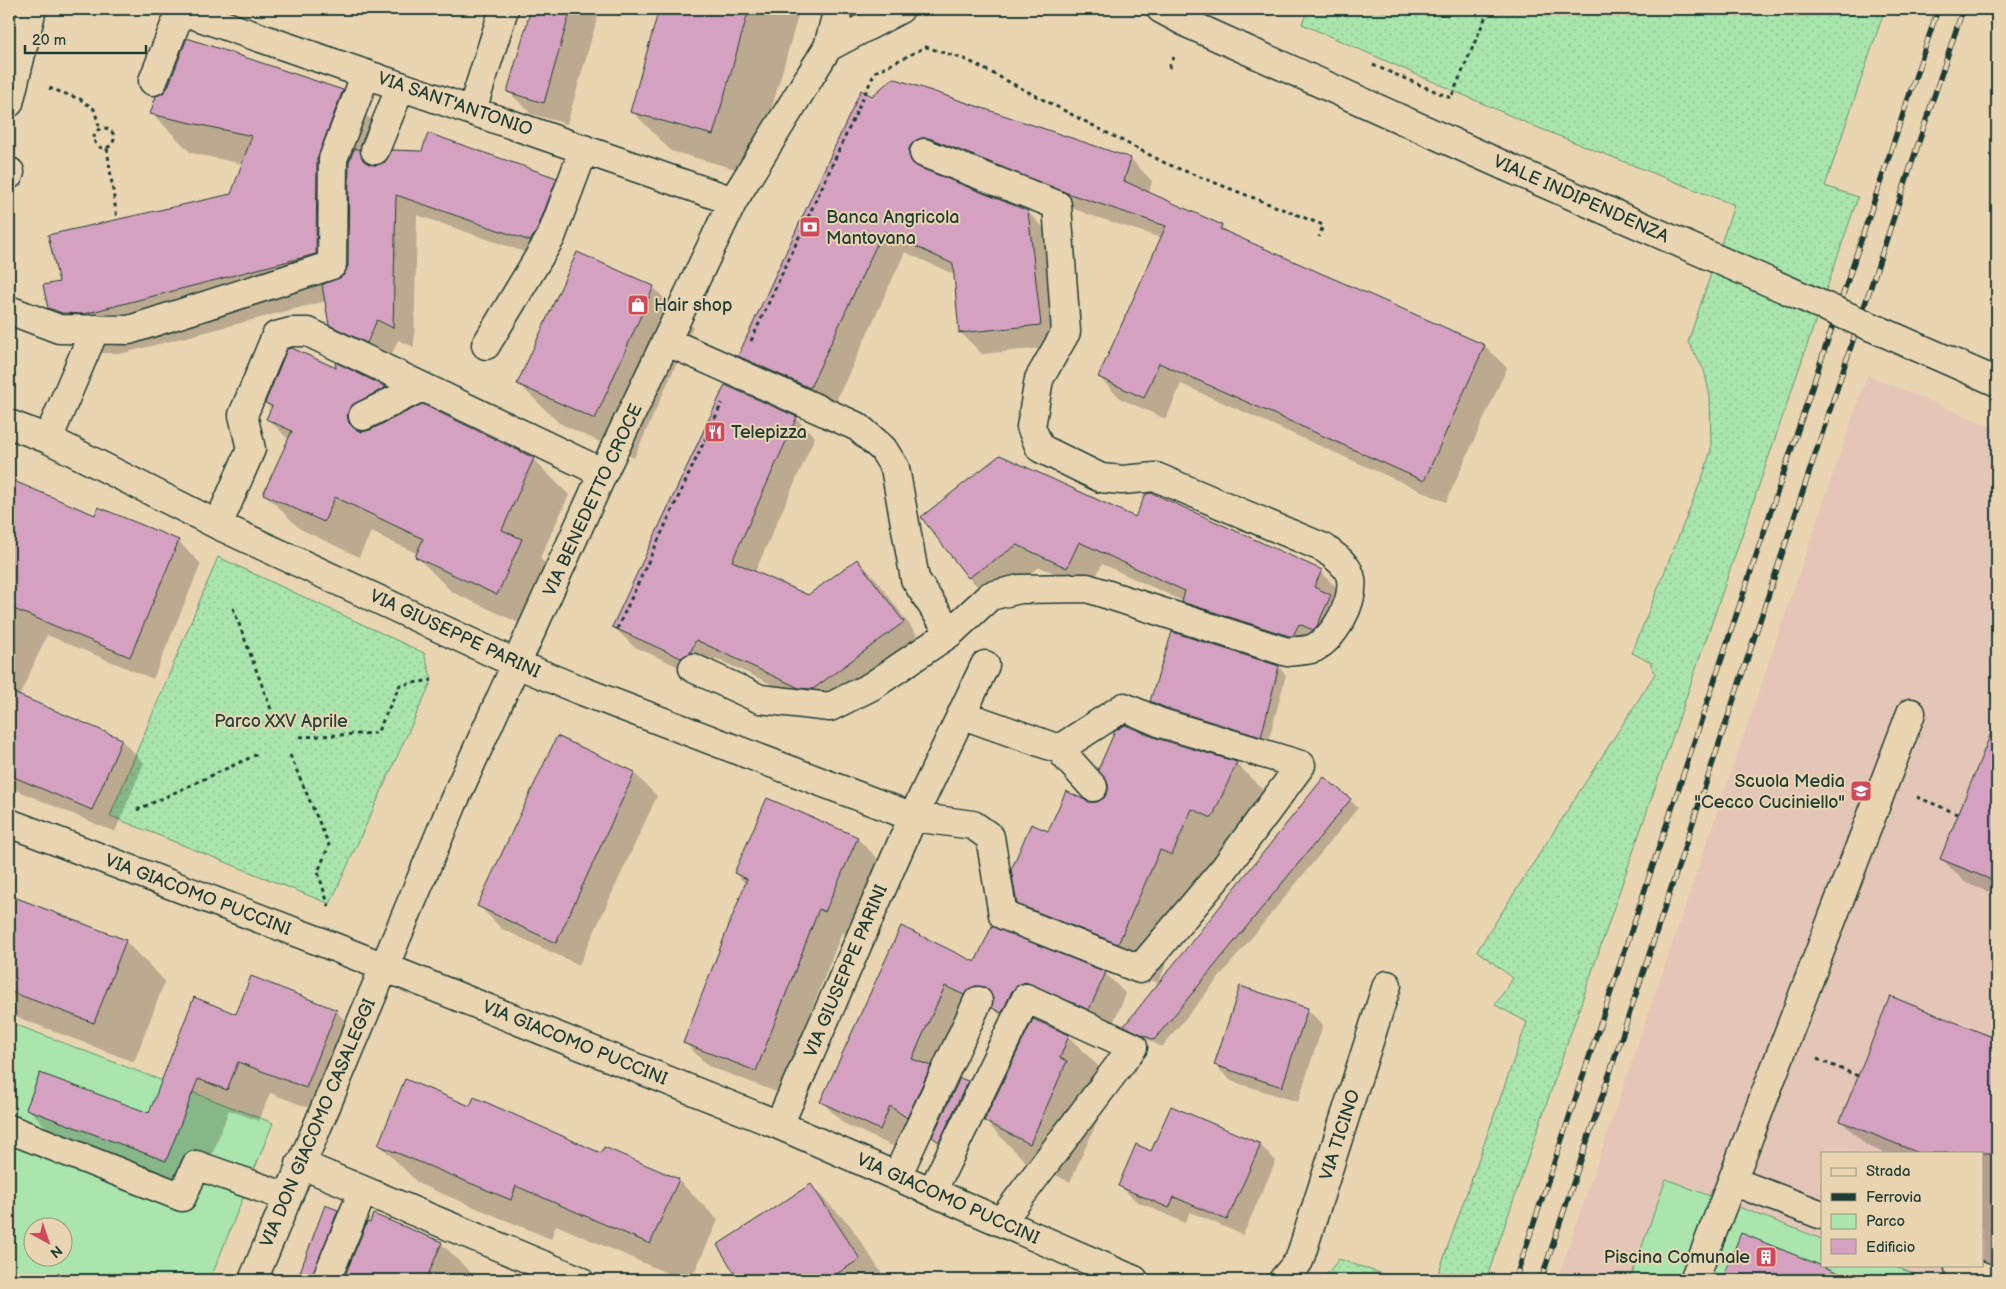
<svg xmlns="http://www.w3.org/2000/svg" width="2006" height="1289" viewBox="0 0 2006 1289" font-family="'Balsamiq Sans',sans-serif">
<defs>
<pattern id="green-dots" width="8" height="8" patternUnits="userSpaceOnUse" patternTransform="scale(1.25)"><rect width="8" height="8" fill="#a9e5ac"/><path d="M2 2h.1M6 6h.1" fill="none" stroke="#91c595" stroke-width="1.8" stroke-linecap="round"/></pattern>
</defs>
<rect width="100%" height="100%" fill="#ead5b3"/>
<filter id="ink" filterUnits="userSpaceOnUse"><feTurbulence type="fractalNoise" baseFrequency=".02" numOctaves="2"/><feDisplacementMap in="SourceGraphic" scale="10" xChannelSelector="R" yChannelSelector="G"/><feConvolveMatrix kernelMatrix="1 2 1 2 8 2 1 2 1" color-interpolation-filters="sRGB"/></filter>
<g filter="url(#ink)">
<!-- built -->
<path fill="#e3c6b7" d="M1867,375l130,54v851h-67l-40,-15h92v-112h-160v86l-156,-60 -36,101h-73z"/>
<!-- green -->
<path fill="url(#green-dots)" stroke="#649170" d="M1308,9h577l-60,177 33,11 -372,1083h-50l91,-258 -32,-17 18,-27 -36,-27 178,-277 -5,-12 -18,-9 72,-180 7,-23 -1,-54 -6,-26 -16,-28 46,-137 -198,-78 -234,-103z
M218,557l206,96 8,27 -102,224 -220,-88z
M1339,1259l61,21h-78z"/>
<!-- pitch -->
<path fill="#a9e5ac" stroke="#649170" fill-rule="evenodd" d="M9,1022l264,101 -63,157h-201zM32,1226h30v30h-30z
M1666,1179l156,60v26h68l40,15h-300z"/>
<!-- shadow -->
<path fill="#0003" d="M533,9h67l-33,115 -36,-10 -23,-23z
M661,9h139l-47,165 -82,-23 -39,-40z
M9,15l24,22 -24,72z
M342,91l40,40 -12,31 5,4 181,13 21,20 -26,62 -134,-46 -3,132 -16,-7 -10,23 -37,-18 -21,-21 -4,-23 -202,52h-21l-13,-5 -40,-40 10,-25 172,-88 11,-31 -52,-11 -39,-40z
M873,97l258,62 21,22 -3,13 72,32 9,8 255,112 22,22 -61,134 -265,-118 -15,35 -45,-20 -22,-22 62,-139 -71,-23 -137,-55 -22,9v5l97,38 22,22 13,112 -81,8 -22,-22 -5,-57 -50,-23 -73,158 -70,-32 -22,-22z
M9,163l14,14 -4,3 -6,10v8l3,7 -7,23z
M578,253l76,35 39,39 -59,131 -75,-35 -40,-39z
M336,364l49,24 24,24 124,47 36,36 -29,63 17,17 -25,54 -80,-37 -35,-35 1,-3 -47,-22 -12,25 -59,-28 -36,-36 25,-53 -21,-21 4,-10 -6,-6 71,-33z
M796,418l19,19 -60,135 54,25 48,-37 19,19 46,63 -103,64 -104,-48 -6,14 -8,5 -68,-31 -19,-19z
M9,481l86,36 83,24 23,23 -48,115 -106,-44 -28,62 102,43 23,23 -29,69 -106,-45z
M923,517l213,1 185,54 22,22 10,24 -18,34 -14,-7 -116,-21 -22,-23 -81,-37 -12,25 -50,-22 -49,32 -23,-22z
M1279,667l7,8 -18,68 -109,-34 -8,-8z
M1156,739l80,24 40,40 -24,54 -20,-9 -32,40 -42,95 -100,-40 -40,-40 31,-70 39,-30h9l8,-4z
M1990,740l7,4v151l-31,-12 -24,-24z
M634,773l23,23 -78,169 -77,-36 -23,-23z
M1350,800l8,8 -196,239 -28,-14 -8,-7z
M857,838l23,23 -32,73 -6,-2 -63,161 -71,-27 -23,-23 61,-159 -11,-11z
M9,897l116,44 40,40 -31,81 -125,-48z
M901,928l74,36 130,9 21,21 -16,36 -77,-18 -19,17 -21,-21 -3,1 -89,141 -58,-27 -21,-21z
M1891,997l106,43v233l-15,-8v-112h-98l-18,-8 -25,-24z
M1307,1009l16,16 -25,77 -67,-21 -16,-16z
M336,1011l32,32 -30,76 -68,-26 -11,28 -30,-11 -31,82 -138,-51 -32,-32 122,6 87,-100z
M1068,1036l40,40 -2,26 -36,80 -45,-21 -40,-40z
M960,1079l8,3 7,8 -33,54 -8,-7z
M471,1108l207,72 40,40 -27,60h-8l-127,-55 -5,14 -132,-55 -40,-40z
M1260,1145l16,16 -33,74 -53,-23 -5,11 -49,-22 -16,-15 32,-33z
M810,1185l40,40 36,55h-143l-7,-8z
M337,1211l8,8 -24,61h-18l-3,-4z
M368,1223l73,20 37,37h-135z
M1742,1235l113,45h-131z"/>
<!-- building -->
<path fill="#d4a2c0" stroke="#1f3d34" d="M531,9h40l-27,94 -37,-11z
M659,9h90l-36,126 -83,-23z
M187,38l156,52 -26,69 -1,95 -232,60 -22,-1 -14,-5 -5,-23 16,-3 -11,-47 183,-41 21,-58 -102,-22 6,-18 7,-3 5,-6z
M893,78l238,80 -7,23 98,44 -2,4 265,116 -61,136 -265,-118 -15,35 -46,-21 68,-151 -99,-33 -138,-55h-7l-7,3 -6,7v7l3,7 6,5 110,44 13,114 -82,8 -6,-69 -70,-33 -73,157 -72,-32 123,-266 11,6z
M428,133l129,45 -20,52 -7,11 -134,-46 -3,133 -16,-8 -10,23 -38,-18 -7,-40 22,-10 4,-9 1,-104 5,-13h6l3,11 6,4 8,1 8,-3 7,-12 30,1z
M577,252l77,34 -59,133 -78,-35z
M292,348l44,20 -1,-6 51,25 -36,20 -3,8 2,8 6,6 7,3 8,-2 52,-26 112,54 -32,72 20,9 -25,56 -82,-38 8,-18 -88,-42 -11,25 -61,-28 29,-63 -26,-12 6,-13 -7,-3 22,-54z
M725,385l72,32 -65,144 76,34 49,-36 47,63 -91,67 -14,-1 -103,-48 -6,13 -9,5 -69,-31z
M1000,455l135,62 11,-23 6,-1 170,77 -8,17 17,8 -14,31 -4,4 -14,-6 -6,12h-4l-107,-34 3,-11 -106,-49 -12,26 -50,-23 -49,33 -47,-61z
M9,479l86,36 3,-8 81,33 -49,117 -121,-50z
M1172,632l107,34 -18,71 -95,-29 -16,-7z
M9,691l113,48 -30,71 -83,-35z
M1996,721l1,1v160l-57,-23z
M1125,725l31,13 81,24 -25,56 -20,-9 -20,46 -12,-5 -42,94 -101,-40 -6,-34 20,-46 17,7 18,-40 23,11h8l7,-4 4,-7v-7l-10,-14 17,-39z
M557,736l78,36 -79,171 -79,-37z
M1324,777l27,22 -197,241 -30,-14z
M767,798l91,39 -33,75 -6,-3 -63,162 -73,-28 64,-164 -13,-6z
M9,895l117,45 -32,83 -85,-32z
M901,926l74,36 17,-36 114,46 -17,38 -64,-28 -7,3 -6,6 -10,22 -10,-5 1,-9 -3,-7 -5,-5 -9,-1 -7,3 -5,6 -19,-9 -33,73 19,7 -24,52 -17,-12 -10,24 -60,-28z
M251,976l86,34 -31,78 -68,-26 -11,28 -29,-11 -32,82 -140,-52 14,-36 109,40 45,-116 42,17z
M1240,986l68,22 -26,79 -68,-22z
M1890,996l107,43v114h-78l-79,-32z
M1033,1019l36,16 -9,23 7,3 -37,83 -46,-23z
M960,1078l8,3 -29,61 -7,-5z
M405,1079l65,27 4,-9 127,56 3,-6 75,32 -29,65 -134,-58 -5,14 -133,-55z
M1171,1106l90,38 -34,76 -53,-23 -5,11 -51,-22 18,-42 15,7z
M811,1184l49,75 -33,21h-88l-22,-35z
M325,1205l13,5 -27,70h-14z
M373,1214l69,28 -16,38h-83l24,-58 3,1z
M1741,1233l113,46v1h-132z"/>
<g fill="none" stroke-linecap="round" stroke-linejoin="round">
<!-- minor casing -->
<g stroke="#1f3d34" stroke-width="31">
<path id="minor" d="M177,9l556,192
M828,47l72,-38
M153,81l28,-71
M9,103l23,-94
M472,110l32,-101
M375,150l26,-64
M9,175l1,-3
M9,310l50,19 70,1 203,-65 1,-106 33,-85
M666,341l192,86 25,22 12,19 20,111 35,54 40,-37 30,-7 67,-1 200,64c8,-1 20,-1 27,-4 21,-11 40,-45 37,-69 -2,-14 -17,-23 -27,-31l-168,-71 -34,3 -21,-2 -61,-30 -9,-21 8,-48 27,-47 -9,-127 -133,-52
M486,345l65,-108 33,-88
M363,416l59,-29
M9,424l39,15 170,86 299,139 60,25 336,128 -134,308
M48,439l47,-110
M218,525l33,-76 -8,-34 33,-79 15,-4h17l295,141
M693,668l67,31 70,8 42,-21 78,-53
M963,715l96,34 65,-42 37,16 140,42 -77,104 -84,100 -137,-54 -13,-78 -17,-12 -60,-8 72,-152
M1059,749l34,38
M9,823l310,118 460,184 355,155
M9,1129l173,68 14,-32 91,32
M300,1164l279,116
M897,1176l81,-175
M1732,1181l179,-468
M932,1192l94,-194 107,49 -132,175
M1959,1268l33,12
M253,1280l200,-477 150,-330 130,-272 95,-154 10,-38
M326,1280l37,-89
M1283,1280l16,-19 88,-276
M1694,1280l38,-99 90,34"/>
</g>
<!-- major casing -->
<g stroke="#1f3d34" stroke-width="31">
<path id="major" d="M1161,9l28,15 316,142"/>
</g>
<!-- path -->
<path stroke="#1f3d34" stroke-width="3" stroke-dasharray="4 4" stroke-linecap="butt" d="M1373,65l78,33 38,-89
M1169,68l6,-13
M49,88l31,11 14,10 6,20
M94 138a10 10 0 1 1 20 0a10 10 0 1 1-20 0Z
M107,148l10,71
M751,341l124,-269 51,-25 41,13 200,104 156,61 -4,12
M233,608l39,104
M617,629l105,-226
M300,737l77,-4 23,-48 32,-5
M290,755l39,90 -11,27 11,35
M1917,797l41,17
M137,810l123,-57
M1817,1059l41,17"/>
<!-- minor -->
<use href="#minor" stroke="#ead5b3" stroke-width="28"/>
<!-- major -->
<use href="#major" stroke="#ead5b3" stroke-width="28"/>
<!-- rail casing -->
<g stroke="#1f3d34" stroke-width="5.5">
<path id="rail" d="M1515,1280l423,-1271
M1541,1280l422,-1271"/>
</g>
<!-- rail -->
<use href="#rail" stroke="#ead5b3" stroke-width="4" stroke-dasharray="11" stroke-linecap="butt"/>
<!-- major-bridge casing -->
<g stroke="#1f3d34" stroke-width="31" stroke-linecap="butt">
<path id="major-bridge" d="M1505,166l492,216"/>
</g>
<!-- major-bridge -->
<use href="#major-bridge" stroke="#ead5b3" stroke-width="28"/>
</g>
</g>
<!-- icons -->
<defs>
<g id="bank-square" transform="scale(1.125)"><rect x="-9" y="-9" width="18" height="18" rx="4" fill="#d1495b" stroke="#ead5b3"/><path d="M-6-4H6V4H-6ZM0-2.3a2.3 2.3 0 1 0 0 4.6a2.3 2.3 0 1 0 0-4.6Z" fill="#fff"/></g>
<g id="shop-square" transform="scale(1.125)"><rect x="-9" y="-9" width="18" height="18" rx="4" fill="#d1495b" stroke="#ead5b3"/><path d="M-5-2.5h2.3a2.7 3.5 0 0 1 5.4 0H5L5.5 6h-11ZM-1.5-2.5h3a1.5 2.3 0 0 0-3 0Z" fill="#fff"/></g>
<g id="restaurant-square" transform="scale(1.125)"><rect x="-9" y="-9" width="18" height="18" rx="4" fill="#d1495b" stroke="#ead5b3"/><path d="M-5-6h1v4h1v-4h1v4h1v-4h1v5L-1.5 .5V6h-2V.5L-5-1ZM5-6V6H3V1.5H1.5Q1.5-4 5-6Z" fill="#fff"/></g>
<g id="school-square" transform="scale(1.125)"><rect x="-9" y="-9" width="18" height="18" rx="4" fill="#d1495b" stroke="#ead5b3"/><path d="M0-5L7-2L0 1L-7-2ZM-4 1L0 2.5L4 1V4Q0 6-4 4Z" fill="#fff"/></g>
<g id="building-square" transform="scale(1.125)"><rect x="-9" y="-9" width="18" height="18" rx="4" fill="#d1495b" stroke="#ead5b3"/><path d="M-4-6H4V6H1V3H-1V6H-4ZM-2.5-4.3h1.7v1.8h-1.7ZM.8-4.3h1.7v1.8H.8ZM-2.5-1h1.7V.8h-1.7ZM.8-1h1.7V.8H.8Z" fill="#fff"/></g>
</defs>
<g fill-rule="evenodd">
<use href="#bank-square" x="810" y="227"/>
<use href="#shop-square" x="638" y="305"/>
<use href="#restaurant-square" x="715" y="432"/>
<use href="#school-square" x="1861" y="791"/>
<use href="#building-square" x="1766" y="1257"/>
</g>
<g text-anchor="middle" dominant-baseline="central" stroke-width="4" stroke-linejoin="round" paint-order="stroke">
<!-- street labels -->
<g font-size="18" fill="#1f3d34" stroke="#ead5b3">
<text transform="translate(455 104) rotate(19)">VIA SANT'ANTONIO</text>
<text transform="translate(1581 199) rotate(24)">VIALE INDIPENDENZA</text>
<text transform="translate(593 500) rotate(-65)">VIA BENEDETTO CROCE</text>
<text transform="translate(455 634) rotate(25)">VIA GIUSEPPE PARINI</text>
<text transform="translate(198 895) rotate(21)">VIA GIACOMO PUCCINI</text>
<text transform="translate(846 971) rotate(-67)">VIA GIUSEPPE PARINI</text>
<text transform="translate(575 1043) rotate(22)">VIA GIACOMO PUCCINI</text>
<text transform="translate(318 1123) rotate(-67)">VIA DON GIACOMO CASALEGGI</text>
<text transform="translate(1340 1135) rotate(-72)">VIA TICINO</text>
<text transform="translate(948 1199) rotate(24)">VIA GIACOMO PUCCINI</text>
</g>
<!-- poi labels -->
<g font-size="18" fill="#1f3d34" stroke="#ead5b3" text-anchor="start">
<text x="826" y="217">Banca Angricola<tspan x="826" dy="21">Mantovana</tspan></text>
<text x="654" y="305">Hair shop</text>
<text x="731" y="432">Telepizza</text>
<text x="1845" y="781" text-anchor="end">Scuola Media<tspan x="1845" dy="21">"Cecco Cuciniello"</tspan></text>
<text x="1750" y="1257" text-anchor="end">Piscina Comunale</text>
</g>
<!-- park labels -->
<g font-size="18" fill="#26453a" stroke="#ead5b3">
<text x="281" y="721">Parco XXV Aprile</text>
</g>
</g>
<!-- margin -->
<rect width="2006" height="1289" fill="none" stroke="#ead5b3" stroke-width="30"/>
<rect x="15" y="15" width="1976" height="1259" fill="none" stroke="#1f3d34" stroke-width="2" filter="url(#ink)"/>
<!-- legend -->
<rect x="1821" y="1152" width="162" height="115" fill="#ead5b3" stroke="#999880"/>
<rect x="1831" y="1168" width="25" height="8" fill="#ead5b3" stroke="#999880"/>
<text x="1866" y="1176" font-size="15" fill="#1f3d34">Strada</text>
<rect x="1831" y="1193" width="25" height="8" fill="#1f3d34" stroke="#999880"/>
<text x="1866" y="1202" font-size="15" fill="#1f3d34">Ferrovia</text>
<rect x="1831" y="1214" width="25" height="15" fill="#a9e5ac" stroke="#999880"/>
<text x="1866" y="1226" font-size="15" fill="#1f3d34">Parco</text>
<rect x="1831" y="1239" width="25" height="15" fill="#d4a2c0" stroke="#999880"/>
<text x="1866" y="1252" font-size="15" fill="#1f3d34">Edificio</text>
<!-- north arrow -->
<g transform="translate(48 1242) rotate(140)"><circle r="24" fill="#ead5b3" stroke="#999880"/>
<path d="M0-4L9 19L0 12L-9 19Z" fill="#d1495b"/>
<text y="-8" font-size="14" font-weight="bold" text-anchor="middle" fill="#1f3d34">N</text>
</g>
<!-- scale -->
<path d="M25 45v8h121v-8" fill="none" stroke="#1f3d34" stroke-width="2.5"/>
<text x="32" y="45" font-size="15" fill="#1f3d34" stroke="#ead5b3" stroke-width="4" paint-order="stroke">20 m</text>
</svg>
